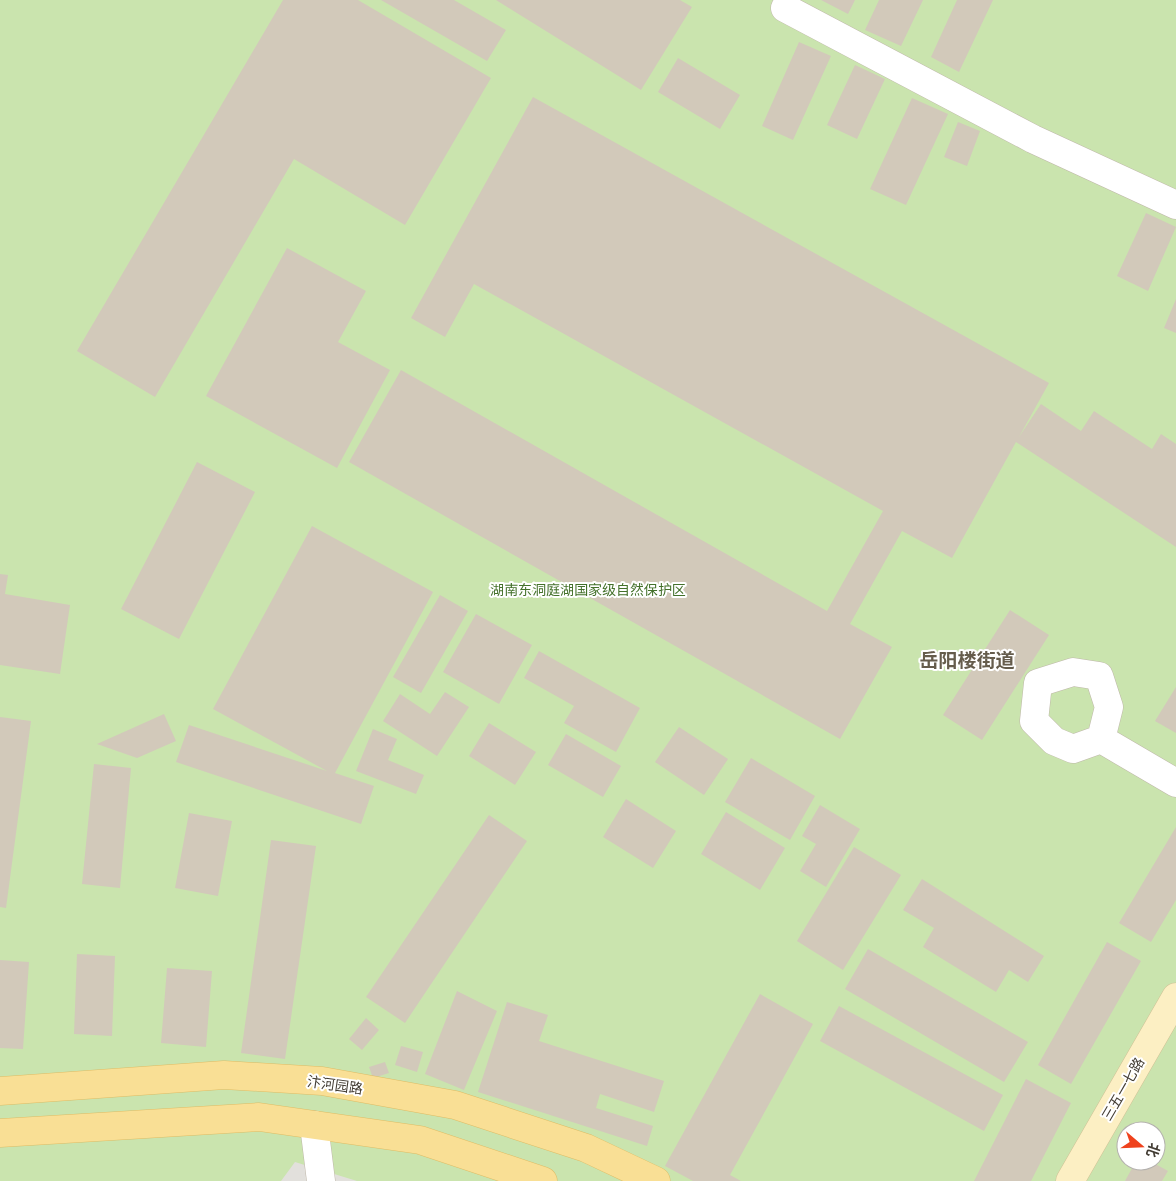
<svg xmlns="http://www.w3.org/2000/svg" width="1176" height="1181" viewBox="0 0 1176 1181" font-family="'Archivo Narrow','Noto Sans SC',sans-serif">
<rect width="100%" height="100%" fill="#f1ede4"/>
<!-- green -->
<path fill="#cae4ae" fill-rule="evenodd" d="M0,0h1176v1181h-1176zM1126,1131h30v30h-30z"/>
<!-- parking -->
<path fill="#e2e0dc" d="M295,1162l62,19h-76z"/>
<!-- building -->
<path fill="#d2c9ba" d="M283,0h75l133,78 -86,147 -111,-66 -139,238 -78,-46z
M381,0h73l52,30 -19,31z
M496,0h184l12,7 -51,83z
M821,0h34l-7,14z
M879,0h44l-22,46 -36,-16z
M957,0h36l-34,72 -28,-15z
M799,42l32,14 -38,84 -31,-14z
M678,58l62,37 -20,34 -62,-37z
M855,65l30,14 -28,60 -30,-14z
M533,97l516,286 -30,54 22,-33 40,27 13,-20 58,38 9,-15 15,10v103l-160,-105 -64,116 -50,-27 -52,93 42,23 -52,92 -491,-277 52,-92 426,241 56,-100 -409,-227 -29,53 -34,-19z
M912,98l36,16 -42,91 -36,-16z
M958,122l22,9 -13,35 -23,-9z
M1146,213l30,14 -28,64 -31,-15z
M287,248l79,43 -28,51 52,28 -53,98 -131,-72z
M1176,299v34l-12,-5z
M197,462l58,30 -76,147 -58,-30z
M312,526l121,66 -98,181 39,13 -13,38 -185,-62 13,-37 138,46 -114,-62z
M0,574l8,1 -3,19 65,11 -10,69 -60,-9z
M440,595l28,16 -47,82 -28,-16z
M1010,610l39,25 -67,105 -39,-25z
M476,614l56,31 -33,59 -56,-32z
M539,651l101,57 -24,44 -52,-29 10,-17 -50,-28z
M1176,687v46l-21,-12z
M445,692l24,15 -32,49 -54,-35 17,-27 30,20z
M164,714l12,27 -39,17 -40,-14z
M0,717l31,4 -25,187 -6,-1z
M489,723l47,29 -21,33 -46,-29z
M679,727l49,32 -24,36 -49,-33z
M373,729l24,10 -9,21 36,15 -8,19 -60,-23z
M566,734l55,32 -18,31 -55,-32z
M751,758l64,38 -25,44 -65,-38z
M94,764l37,4 -11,120 -38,-4z
M626,799l50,32 -23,37 -50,-31z
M820,805l40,24 -34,58 -26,-16 16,-27 -14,-8z
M726,812l59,36 -25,42 -59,-36z
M189,813l43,8 -14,75 -43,-8z
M489,815l38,26 -122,182 -39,-26z
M1176,827v73l-25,42 -32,-19z
M271,840l45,6 -31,213 -44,-6z
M854,847l47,28 -58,95 -46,-29z
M922,879l122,77 -16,26 -19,-12 -13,22 -73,-45 11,-19 -31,-18z
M1107,942l34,19 -70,123 -33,-19z
M868,949l160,93 -24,40 -159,-93z
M77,954l38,2 -3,80 -38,-2z
M0,960l29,2 -6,87 -23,-1z
M167,968l45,3 -6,76 -45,-4z
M457,991l40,20 -33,79 -39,-16z
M760,994l53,30 -83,151 11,6h-48l-28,-15z
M507,1002l41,13 -9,26 125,40 -10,31 -54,-18 -4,14 57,18 -6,20 -169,-54z
M839,1006l164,89 -19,36 -164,-90z
M366,1018l13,12 -17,20 -13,-11z
M401,1046l22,6 -6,20 -22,-7z
M385,1062l4,11 -16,5 -4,-11z
M1026,1079l45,24 -40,78h-57z
M1136,1161h14l18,10 -6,10h-37z"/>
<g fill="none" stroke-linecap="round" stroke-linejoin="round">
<!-- minor casing -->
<g stroke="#bfb8aa" stroke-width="29">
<path id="minor" d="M785,8l248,131 143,66
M1101,739l8,-32 -10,-31 -26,-4 -35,11 -4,38 20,20 19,8 28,-10 75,44
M314,1125l7,56"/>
</g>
<!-- secondary casing -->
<g stroke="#cfc196" stroke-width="29">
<path id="secondary" d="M1070,1181l106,-184"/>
</g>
<!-- primary casing -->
<g stroke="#ddbc66" stroke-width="29">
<path id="primary" d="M0,1091l224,-16 98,6 133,24 131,43 70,33
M0,1133l259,-16 161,23 123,41"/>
</g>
<!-- minor -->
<use href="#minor" stroke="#fff" stroke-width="28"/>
<!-- secondary -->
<use href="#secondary" stroke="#fcefc3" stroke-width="28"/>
<!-- primary -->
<use href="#primary" stroke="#f9df95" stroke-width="28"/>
</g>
<g text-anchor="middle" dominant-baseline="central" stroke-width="4" stroke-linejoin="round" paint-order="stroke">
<!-- park labels -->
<g font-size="14" fill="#44712b" stroke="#fff">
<text x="588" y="590">湖南东洞庭湖国家级自然保护区</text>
</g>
<!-- street labels -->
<g font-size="14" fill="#433d34" stroke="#fff">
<text transform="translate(335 1085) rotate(8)">汴河园路</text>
<text transform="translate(1123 1089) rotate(-60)">三五一七路</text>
</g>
<!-- district labels -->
<g font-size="19" font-weight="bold" fill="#655c4c" stroke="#fff">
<text x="967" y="660">岳阳楼街道</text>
</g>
</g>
<!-- north arrow -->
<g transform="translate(1141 1146) rotate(109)"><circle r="24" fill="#ffffff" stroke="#b4b1ae"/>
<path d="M0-4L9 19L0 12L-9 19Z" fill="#ef421d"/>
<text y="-8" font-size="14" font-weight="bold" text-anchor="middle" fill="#433d34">北</text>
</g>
</svg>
